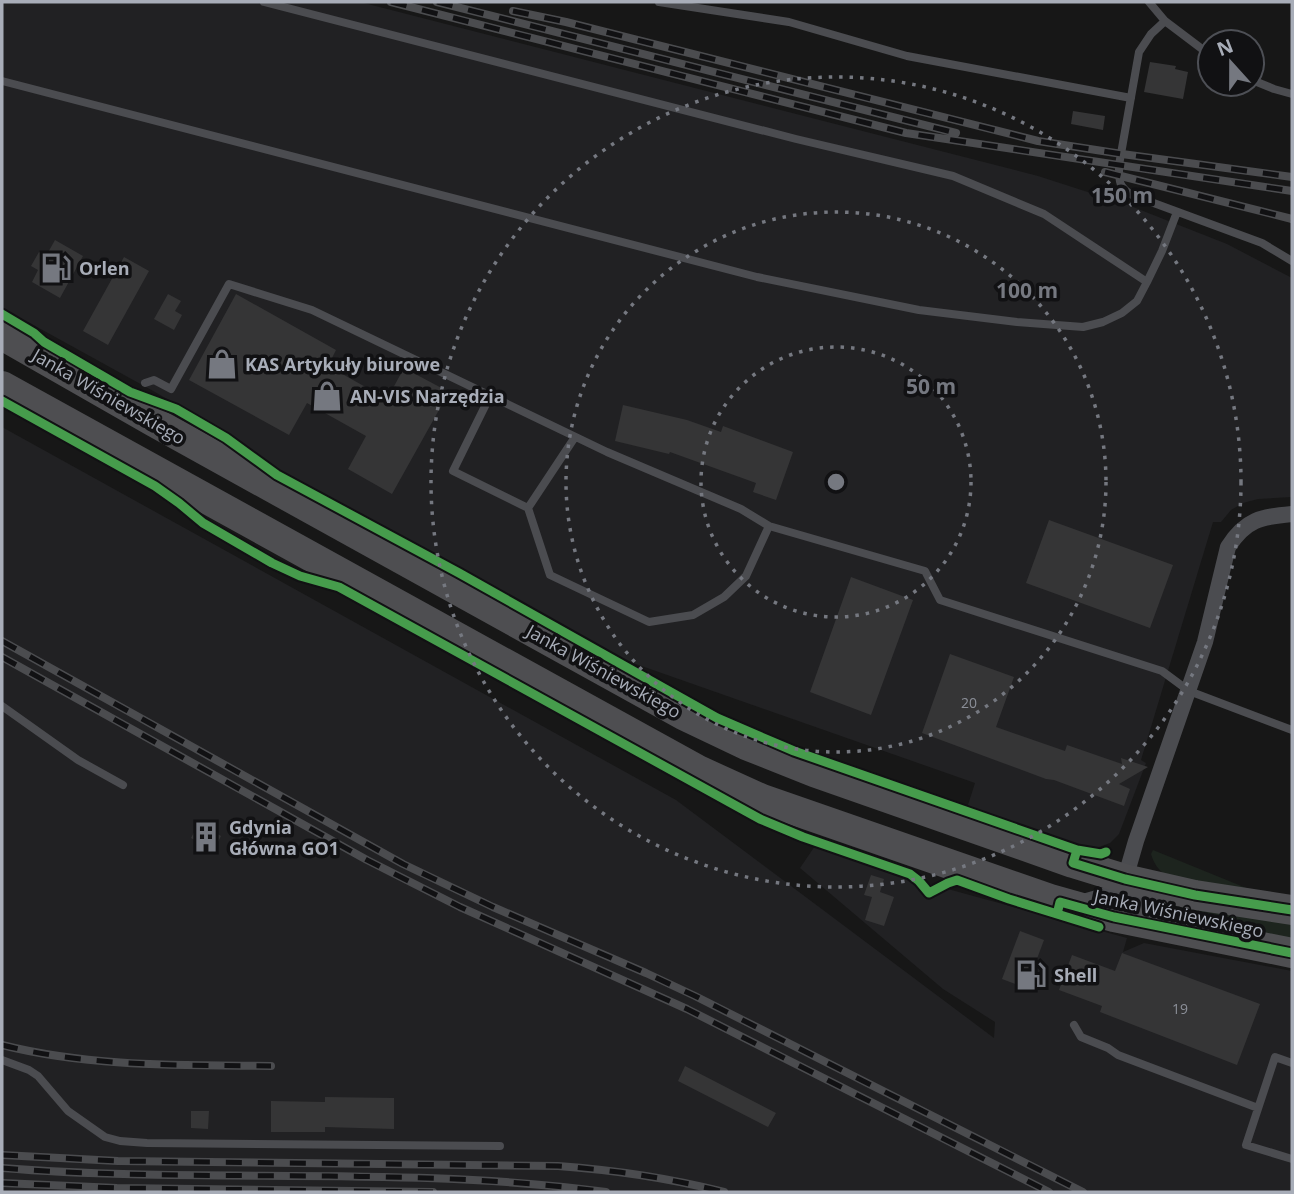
<svg xmlns="http://www.w3.org/2000/svg" width="1294" height="1194" viewBox="0 0 1294 1194" font-family="'Open Sans',sans-serif">
<rect width="100%" height="100%" fill="#171717"/>
<!-- built -->
<path fill="#212123" d="M2,2h358l678,174 90,29 99,39 65,34v219l-34,2 -15,4 -12,7 -10,12h-8l-72,238 5,3 -27,71 -9,9 -14,5h-18l-111,-40 8,-25 -359,-126 -339,-186 -49,-37 -73,-42 -127,-70h-6l-20,-11z
M2,427l674,373 318,238 1,-16 -52,-33 -143,-121 15,-22 89,31 223,61 -4,14 21,-9 148,28v221h-1290z"/>
<!-- green -->
<path fill="#1d241e" d="M1153,850l108,44 -95,-18c-8,-7 -12,-12 -15,-22z
M1151,897l141,24v20l-125,-26 -8,-4 -10,-11z"/>
<!-- building -->
<path fill="#353536" d="M1150,62l26,4 -1,3 13,3 -5,27 -39,-7z
M1073,111l32,5 -2,14 -32,-6z
M55,240l28,16 -23,42 -28,-16 6,-12 -7,-4 8,-14 7,4z
M124,257l25,14 -41,74 -25,-14z
M168,294l13,7 -6,10 7,4 -8,15 -20,-11z
M236,294l100,56 -8,16 59,33 17,-31 45,24 -57,102 -44,-25 18,-33 -59,-33 -18,32 -100,-55z
M623,405l64,15 34,12 2,-6 70,26 -17,48 -23,-8 3,-9 -86,-31 -1,2 -54,-13z
M1049,520l124,45 -23,63 -124,-45z
M851,577l62,23 -42,115 -61,-23z
M950,654l64,23 -18,50 69,24 2,-6 55,19 -1,-6 27,9 -29,17 11,5 -6,17 -70,-26 -8,-1 -124,-46z
M199,823l22,13 -7,14 -23,-12z
M871,875l13,4 -4,13 14,5 -10,29 -19,-6 7,-23 -8,-2z
M1020,931l24,9 -18,48 -24,-9z
M1122,953l138,51 -23,61 -137,-53 2,-6 -43,-16 13,-35 43,16z
M685,1066l91,47 -8,14 -90,-46z
M325,1097l69,1v31l-69,-2v5h-54v-31l54,1z
M191,1111h18l-1,18 -17,-1z"/>
<g fill="none" stroke-linecap="round" stroke-linejoin="round">
<!-- lane -->
<path stroke="#4b4c50" stroke-width="8" d="M264,2l532,137 157,37 91,38 103,68 15,-31 15,-39
M659,2l130,20 118,34 224,42
M1149,2l16,19
M1210,55l-45,-34 -14,13 -12,18 -20,113c0,16 -1,21 13,30l130,48 30,18
M1252,80l22,9 18,5
M2,81l755,196 162,33 98,12 66,5 20,-5 19,-9 15,-12 10,-19
M145,383l9,-3 17,9 58,-105 83,26 295,142 134,57 28,17 156,45 15,29 222,71 27,20 103,39
M490,396l-37,75 75,37 22,67 99,47 44,-7 31,-18 22,-21 23,-50
M528,508l47,-71
M2,706l76,54 45,25
M1074,1025l7,12 27,11 10,7 140,53
M2,1060l27,10 9,6 30,35 37,26 15,4 27,2 353,3
M1292,1063l-17,-6 -29,88 46,14"/>
<!-- street -->
<path stroke="#4b4c50" stroke-width="16" d="M1125,879l9,17 22,26
M1080,903l24,-7 17,-10 4,-7 11,-38 69,-199 23,-95c18,-28 33,-30 64,-33"/>
<!-- highway -->
<path stroke="#4e4e51" stroke-width="30" d="M2,335l152,87 529,293 63,30 68,27 259,91 52,16 70,16 97,15
M2,386l696,384 64,29 288,100 64,18 178,36"/>
<!-- rail casing -->
<g stroke="#4b4c4f" stroke-width="8">
<path id="rail" d="M391,2l515,131 386,58
M437,2l519,131
M513,11l53,11 472,119 84,13 170,23
M1105,172l187,47
M2,641l401,223 90,43 153,66 49,23 388,196
M2,657l365,203 93,47 227,102 362,183
M2,1045c88,22 178,20 269,21
M2,1155l116,6 440,5c56,4 111,12 166,26
M2,1168c201,16 403,-3 604,24
M2,1183l115,5 316,4"/>
</g>
<!-- rail -->
<use href="#rail" stroke="#111113" stroke-width="5" stroke-dasharray="16" stroke-linecap="butt"/>
<!-- cycleway casing -->
<g stroke="#111113" stroke-width="13">
<path id="cycleway" d="M2,314l32,19 10,9 86,50 46,17 50,29 51,37 182,98 258,145 77,33 283,99 24,4 5,-2
M2,401l153,85 24,17 24,20 69,40 28,13 39,11 421,232 43,18 107,37 9,7 10,12 19,-10 9,-3 52,19 90,28
M1077,850l-4,13 52,16 70,16 97,15
M1057,914l3,-12 54,15 178,36"/>
</g>
<!-- cycleway -->
<use href="#cycleway" stroke="#469c4c" stroke-width="9"/>
</g>
<!-- distance rings -->
<g fill="none" stroke="#757880" stroke-width="3.5" stroke-dasharray="3.5 7">
<circle cx="836" cy="482" r="135"/>
<circle cx="836" cy="482" r="270"/>
<circle cx="836" cy="482" r="405"/>
</g>
<!-- icons -->
<defs>
<g id="fuel-bare" transform="scale(2.415)"><path d="M-5.5-6h7V0h2V4h1.3V-2.5L3-4.5l.8-.8L6-3V5H2.5V1h-1V6h-7ZM-4.2-4.7v3.2H.2V-4.7Z" fill="#757880" stroke="#111113" stroke-width="2.5" paint-order="stroke"/></g>
<g id="shop-bare" transform="scale(2.415)"><path d="M-5-2.5h2.3a2.7 3.5 0 0 1 5.4 0H5L5.5 6h-11ZM-1.5-2.5h3a1.5 2.3 0 0 0-3 0Z" fill="#757880" stroke="#111113" stroke-width="2.5" paint-order="stroke"/></g>
<g id="building-bare" transform="scale(2.415)"><path d="M-4-6H4V6H1V3H-1V6H-4ZM-2.5-4.3h1.7v1.8h-1.7ZM.8-4.3h1.7v1.8H.8ZM-2.5-1h1.7V.8h-1.7ZM.8-1h1.7V.8H.8Z" fill="#757880" stroke="#111113" stroke-width="2.5" paint-order="stroke"/></g>
</defs>
<g fill-rule="evenodd">
<use href="#fuel-bare" x="56" y="268"/>
<use href="#shop-bare" x="222" y="364"/>
<use href="#shop-bare" x="327" y="396"/>
<use href="#building-bare" x="206" y="837"/>
<use href="#fuel-bare" x="1031" y="975"/>
</g>
<g text-anchor="middle" dominant-baseline="central" stroke-width="7" stroke-linejoin="round" paint-order="stroke">
<!-- number labels -->
<g font-size="14" fill="#8b8f98">
<text x="969" y="702">20</text>
<text x="1180" y="1008">19</text>
</g>
<!-- poi labels -->
<g font-size="18" font-weight="bold" fill="#a8adb8" stroke="#111113" text-anchor="start">
<text x="79" y="268">Orlen</text>
<text x="245" y="364">KAS Artykuły biurowe</text>
<text x="350" y="396">AN-VIS Narzędzia</text>
<text x="229" y="827">Gdynia<tspan x="229" dy="21">Główna GO1</tspan></text>
<text x="1054" y="975">Shell</text>
</g>
<!-- street labels -->
<g font-size="18" fill="#a8adb8" stroke="#111113">
<text transform="translate(109 396) rotate(30)">Janka Wiśniewskiego</text>
<text transform="translate(604 671) rotate(29)">Janka Wiśniewskiego</text>
<text transform="translate(1179 913) rotate(12)">Janka Wiśniewskiego</text>
</g>
</g>
<circle cx="836" cy="482" r="10" fill="#757880" stroke="#111113" stroke-width="3.5"/>
<g font-size="21" text-anchor="middle" font-weight="bold" fill="#757880" stroke="#111113" stroke-width="7" stroke-linejoin="round" paint-order="stroke">
<text x="1122" y="203">150 m</text>
<text x="1027" y="298">100 m</text>
<text x="931" y="394">50 m</text>
</g>
<!-- border -->
<rect width="1294" height="1194" fill="none" stroke="#a8adb8" stroke-width="7"/>
<!-- north arrow -->
<g transform="translate(1231 63) rotate(339)"><circle r="33" fill="#111113" stroke="#4d4f55" stroke-width="2"/>
<path d="M0-5L12 26L0 18L-12 26Z" fill="#757880"/>
<text y="-10" font-size="19" font-weight="bold" text-anchor="middle" fill="#a8adb8">N</text>
</g>
</svg>
